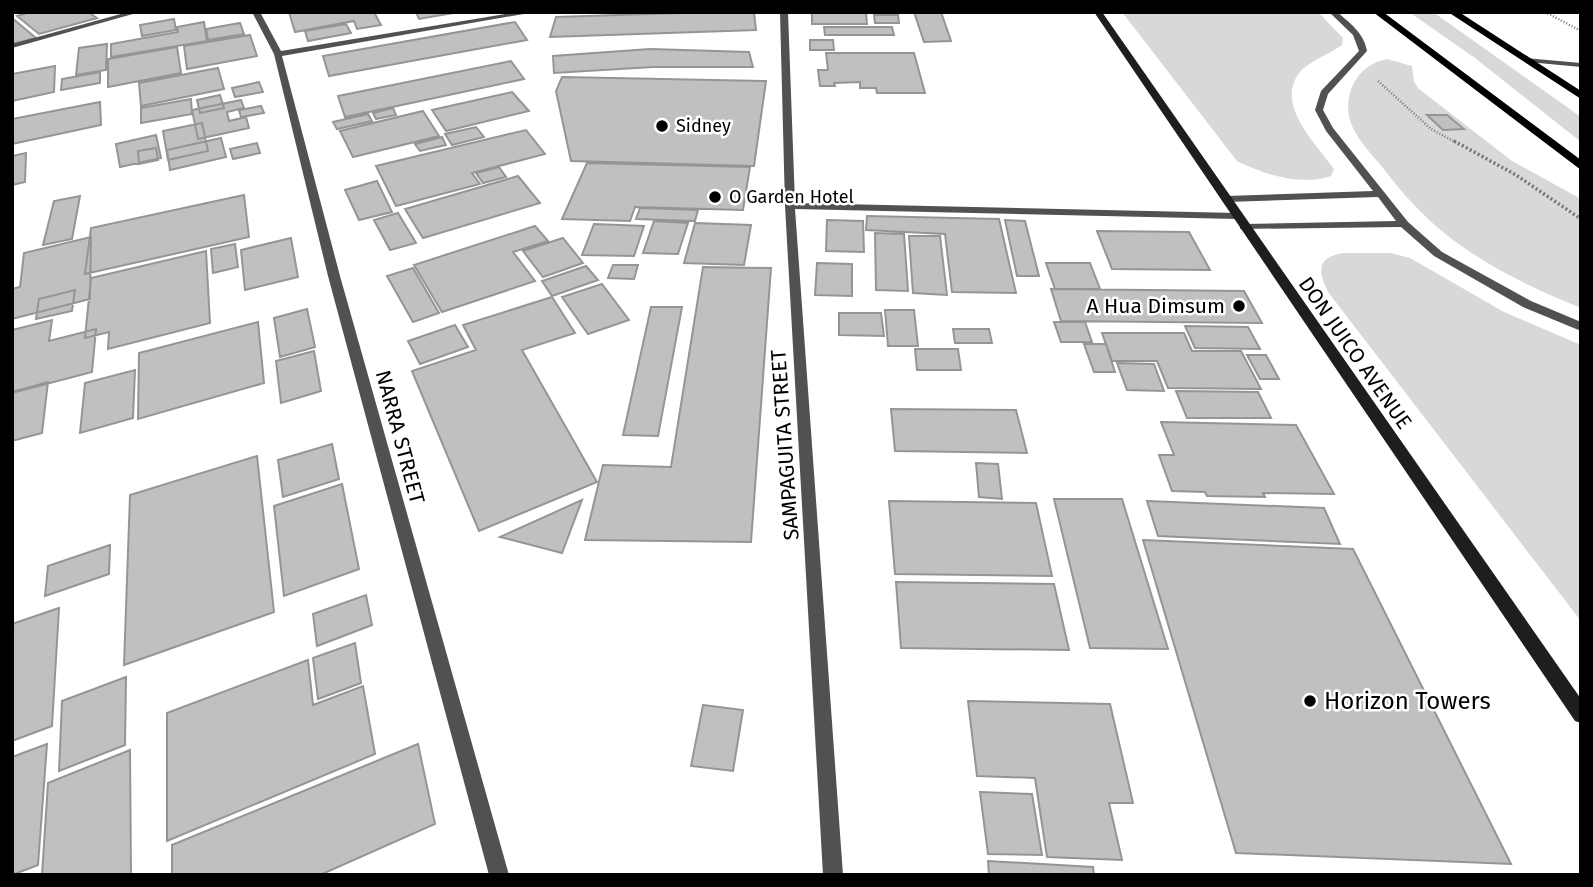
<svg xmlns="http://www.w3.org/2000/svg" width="1593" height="887" viewBox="0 0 1593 887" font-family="'Fira Sans',sans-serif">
<rect width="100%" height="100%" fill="#fff"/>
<!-- green -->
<path fill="#d8d8d8" d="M1122,12h196l25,26 -1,7c-12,9 -33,16 -42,27 -26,32 16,72 34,97l-3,7c-30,10 -66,-1 -94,-15z
M1409,12h24l148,105v25l-106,-84z
M1387,59l25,7 2,16 5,7 93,72 69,38v109c-59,-24 -119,-53 -164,-100 -14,-14 -26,-30 -38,-45 -17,-20 -35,-38 -30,-65 3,-20 18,-35 38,-39z
M1343,253h48l19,5 94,54 77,33v276l-253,-329c-10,-21 -12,-34 15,-39z"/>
<!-- building -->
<path fill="#c0c0c0" stroke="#959595" stroke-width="2" d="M31,12h57l9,6 -58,16 -22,-18z
M289,12h85l7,13 -24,4 -3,-8 -59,11z
M416,12h36l1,1 -34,6z
M712,12h42l2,18 -206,7 6,-20z
M812,12h54l1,12h-55z
M914,12h27l10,29 -27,1z
M874,15h24l1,8h-24z
M12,18l24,20 -24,6z
M174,19l2,11 -34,6 -2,-11z
M204,22l3,19 -96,16v-13l67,-12 -1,-5z
M515,22l12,18 -198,36 -6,-20z
M240,23l4,11 -36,6 -2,-11z
M346,24l5,9 -43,8 -3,-10z
M824,27h68l2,8h-69z
M250,35l7,21 -70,13 -3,-23z
M810,40h23l1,10h-24z
M107,44l-1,26 -30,5 3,-27z
M177,47l4,26 -73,14v-28z
M650,49l99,3 4,15h-100l-99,6 -1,-17z
M826,53h88l11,40h-48l-1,-5h-16v-6l-26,1 1,3h-15l-2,-16h10z
M511,61l13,18 -179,38 -7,-21z
M55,66l-1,26 -42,9v-27z
M218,68l6,21 -83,17 -2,-23z
M100,72v11l-39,7 1,-11z
M562,77l204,4 -12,85 -183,-5 -15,-70z
M259,82l4,10 -28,5 -3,-9z
M512,92l17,19 -83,20 -14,-21z
M220,95l4,13 -24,5 -3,-13z
M191,99l1,15 -51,9v-15z
M241,100l3,8 -17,4 2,9 17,-4 3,11 -51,11 -6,-29z
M100,102l1,23 -89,19v-25z
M261,106l3,7 -23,4 -2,-7z
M393,108l3,7 -20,4 -3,-6z
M423,111l16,25 -86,21 -13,-26z
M368,114l4,7 -35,8 -4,-7z
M1427,115h20l17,14 -21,1z
M202,123l6,28 -40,9 -5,-29z
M476,127l8,10 -32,8 -7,-11z
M526,130l19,24 -73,19 8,11 -84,22 -20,-40z
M156,135l5,23 -41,9 -4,-23z
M442,137l4,8 -26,6 -5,-7z
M221,138l5,19 -56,13 -3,-20z
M257,143l3,10 -27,6 -3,-10z
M156,148l2,12 -19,4 -1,-13z
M26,153l-1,29 -13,3v-29z
M587,163l163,4 -7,43 -108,-3 -5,14 -68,-2z
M499,167l7,10 -23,6 -7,-10z
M518,176l22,27 -117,35 -18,-29z
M377,181l15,31 -33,8 -14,-30z
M244,195l5,42 -164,37 6,-46z
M80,196l-8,43 -29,6 11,-44z
M640,208l58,2 -3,11 -59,-2z
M398,213l18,30 -26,7 -16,-30z
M867,216l132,3 17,74 -64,-1 -7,-58 -79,-4z
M827,220l36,1 1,31 -38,-1z
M1005,220l20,1 14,55h-22z
M654,221l34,2 -10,31 -35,-1z
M695,223l56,2 -7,40 -60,-2z
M594,224l50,2 -10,30 -52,-1z
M535,226l13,15 -35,11 22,29 -93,31 -28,-47z
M1097,231l92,1 21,38 -98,-1z
M875,233l29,1 4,57 -32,-1z
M909,236h31l7,59 -34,-2z
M91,237l-1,62 -78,20v-30l8,-2 4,-34z
M291,238l7,39 -53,13 -4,-40z
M563,238l20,25 -40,14 -20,-26z
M235,244l3,23 -25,6 -2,-24z
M206,251l4,72 -102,26 1,-17 -24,6 6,-60z
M817,263l35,1v32l-37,-1z
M1046,263h44l10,26h-45z
M613,265h25l-4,14 -26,-1z
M586,266l12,14 -46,16 -10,-15z
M703,267l68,1 -20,274 -166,-2 18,-75 68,2z
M413,268l26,45 -26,9 -26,-46z
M602,284l27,36 -41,14 -26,-37z
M1051,289l193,2 18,32 -201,-2z
M75,290l-3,21 -36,8 3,-20z
M552,297l23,36 -53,17 75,132 -118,49 -67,-160 64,-21 -13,-25z
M651,307h31l-24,129 -35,-1z
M307,309l8,38 -35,10 -6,-39z
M885,310h29l4,36h-30z
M839,313h42l3,23 -45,-1z
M52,320l-3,21 47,-12 -4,43 -80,21v-63z
M258,322l6,61 -126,36 1,-66z
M1054,322h31l7,20h-31z
M455,325l13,22 -48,17 -12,-23z
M1185,326l63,1 12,22 -65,-1z
M953,329h36l3,14h-37z
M1102,333h82l8,18h49l20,38 -93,-1 -11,-27h-45z
M1084,344h22l9,28h-21z
M915,349h43l3,21h-44z
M314,351l7,40 -40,12 -5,-42z
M1247,355h19l13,24h-19z
M1117,363l37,1 10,27 -37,-1z
M135,370l-2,48 -53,15 5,-50z
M48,382l-6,51 -30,8v-49z
M1176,391l82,1 13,26h-84z
M891,409l125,1 11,43 -132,-2z
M1161,422l135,3 38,69 -71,-1 2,4 -58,-1 -2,-4 -33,-1 -13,-36h15z
M332,444l7,35 -56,18 -5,-37z
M257,456l17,156 -150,53 6,-170z
M976,463l22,1 4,35 -23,-2z
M342,484l17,85 -75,27 -10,-90z
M1054,499h68l46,150 -78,-1z
M582,500l-20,53 -62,-16z
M889,501l147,2 16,73 -157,-2z
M1147,501l177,7 16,36 -182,-8z
M1143,540l210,9 158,315 -275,-11z
M110,545l-1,29 -64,22 3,-30z
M896,582l158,2 15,66 -168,-2z
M366,595l6,30 -55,21 -4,-32z
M59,608l-7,118 -40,15v-117z
M355,643l6,40 -43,16 -5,-41z
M308,660l5,45 50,-19 12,68 -208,87v-128z
M126,677l-1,68 -66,26 3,-70z
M968,701l142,3 23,99h-24l13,57 -75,-3 -12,-79 -58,-2z
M703,705l40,5 -10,61 -42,-5z
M47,744l-9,121 -26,10v-118z
M418,744l17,80 -115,51h-148v-30z
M130,750l1,125h-89l6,-92z
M980,792l52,2 10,61 -54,-1z
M988,861l105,6 1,8h-105z"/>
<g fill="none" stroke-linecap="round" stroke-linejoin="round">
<!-- path-far1 -->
<path stroke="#737373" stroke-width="2.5" stroke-dasharray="1 2" stroke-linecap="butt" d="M1545,12l36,19
M1378,81l53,48 26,14"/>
<!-- path -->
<path stroke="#737373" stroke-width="3.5" stroke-dasharray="2 2.5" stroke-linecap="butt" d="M1454,141l62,34 65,44"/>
<!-- service -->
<path fill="#515151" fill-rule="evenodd" d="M1525,58l56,5v4l-53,-5h-3z"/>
<!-- minor -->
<path fill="#515151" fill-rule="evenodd" d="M128,12h12l-128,36v-4z
M252,12h8l21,39 236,-39h18l-253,44 58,220 169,599h-20l-161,-599 -54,-222z
M780,12h8l7,191 442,10 5,3 -5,3 -442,-10 48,666h-20l-38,-669z
M1329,12h8c13,11 27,21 30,39l-39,43 -5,16 10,18 75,94 34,30 89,49 50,21v9l-58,-24 -89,-51 -33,-29 -161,2v-4l4,-1 152,-3 -18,-24 -152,5 -5,-3 5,-3 147,-5 -47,-60 -11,-21 6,-19 38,-40 -6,-16z"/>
<!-- secondary -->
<path fill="#1e1e1e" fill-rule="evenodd" d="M1094,12h8l479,687v24l-6,-2z"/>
<!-- primary -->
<path fill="#000" fill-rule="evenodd" d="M1373,12h10l198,148v10z
M1448,12h11l122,79v8z"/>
</g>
<!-- markers -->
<g fill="#000" stroke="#fff" stroke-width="2.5">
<circle cx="662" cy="126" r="7"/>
<circle cx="715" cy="197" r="7"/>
<circle cx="1239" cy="306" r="7"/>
<circle cx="1310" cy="701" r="7"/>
</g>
<g text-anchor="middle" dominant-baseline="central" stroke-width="5" stroke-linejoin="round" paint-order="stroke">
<!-- far-poi labels -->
<g font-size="18" fill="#000" stroke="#fff" text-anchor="start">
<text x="676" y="126">Sidney</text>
<text x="729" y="197">O Garden Hotel</text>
</g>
<!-- poi labels -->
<g font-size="21" fill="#000" stroke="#fff" text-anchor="end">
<text x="1225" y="306">A Hua Dimsum</text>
</g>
<!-- street labels -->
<g font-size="21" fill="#000" stroke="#fff">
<text transform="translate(1355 353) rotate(55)">DON JUICO AVENUE</text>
<text transform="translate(400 437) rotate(75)">NARRA STREET</text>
<text transform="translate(785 445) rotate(-94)">SAMPAGUITA STREET</text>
</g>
<!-- near-poi labels -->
<g font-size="24" fill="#000" stroke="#fff" text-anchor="start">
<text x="1324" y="701">Horizon Towers</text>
</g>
</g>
<!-- border -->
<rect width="1593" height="887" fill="none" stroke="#000000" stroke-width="28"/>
</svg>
